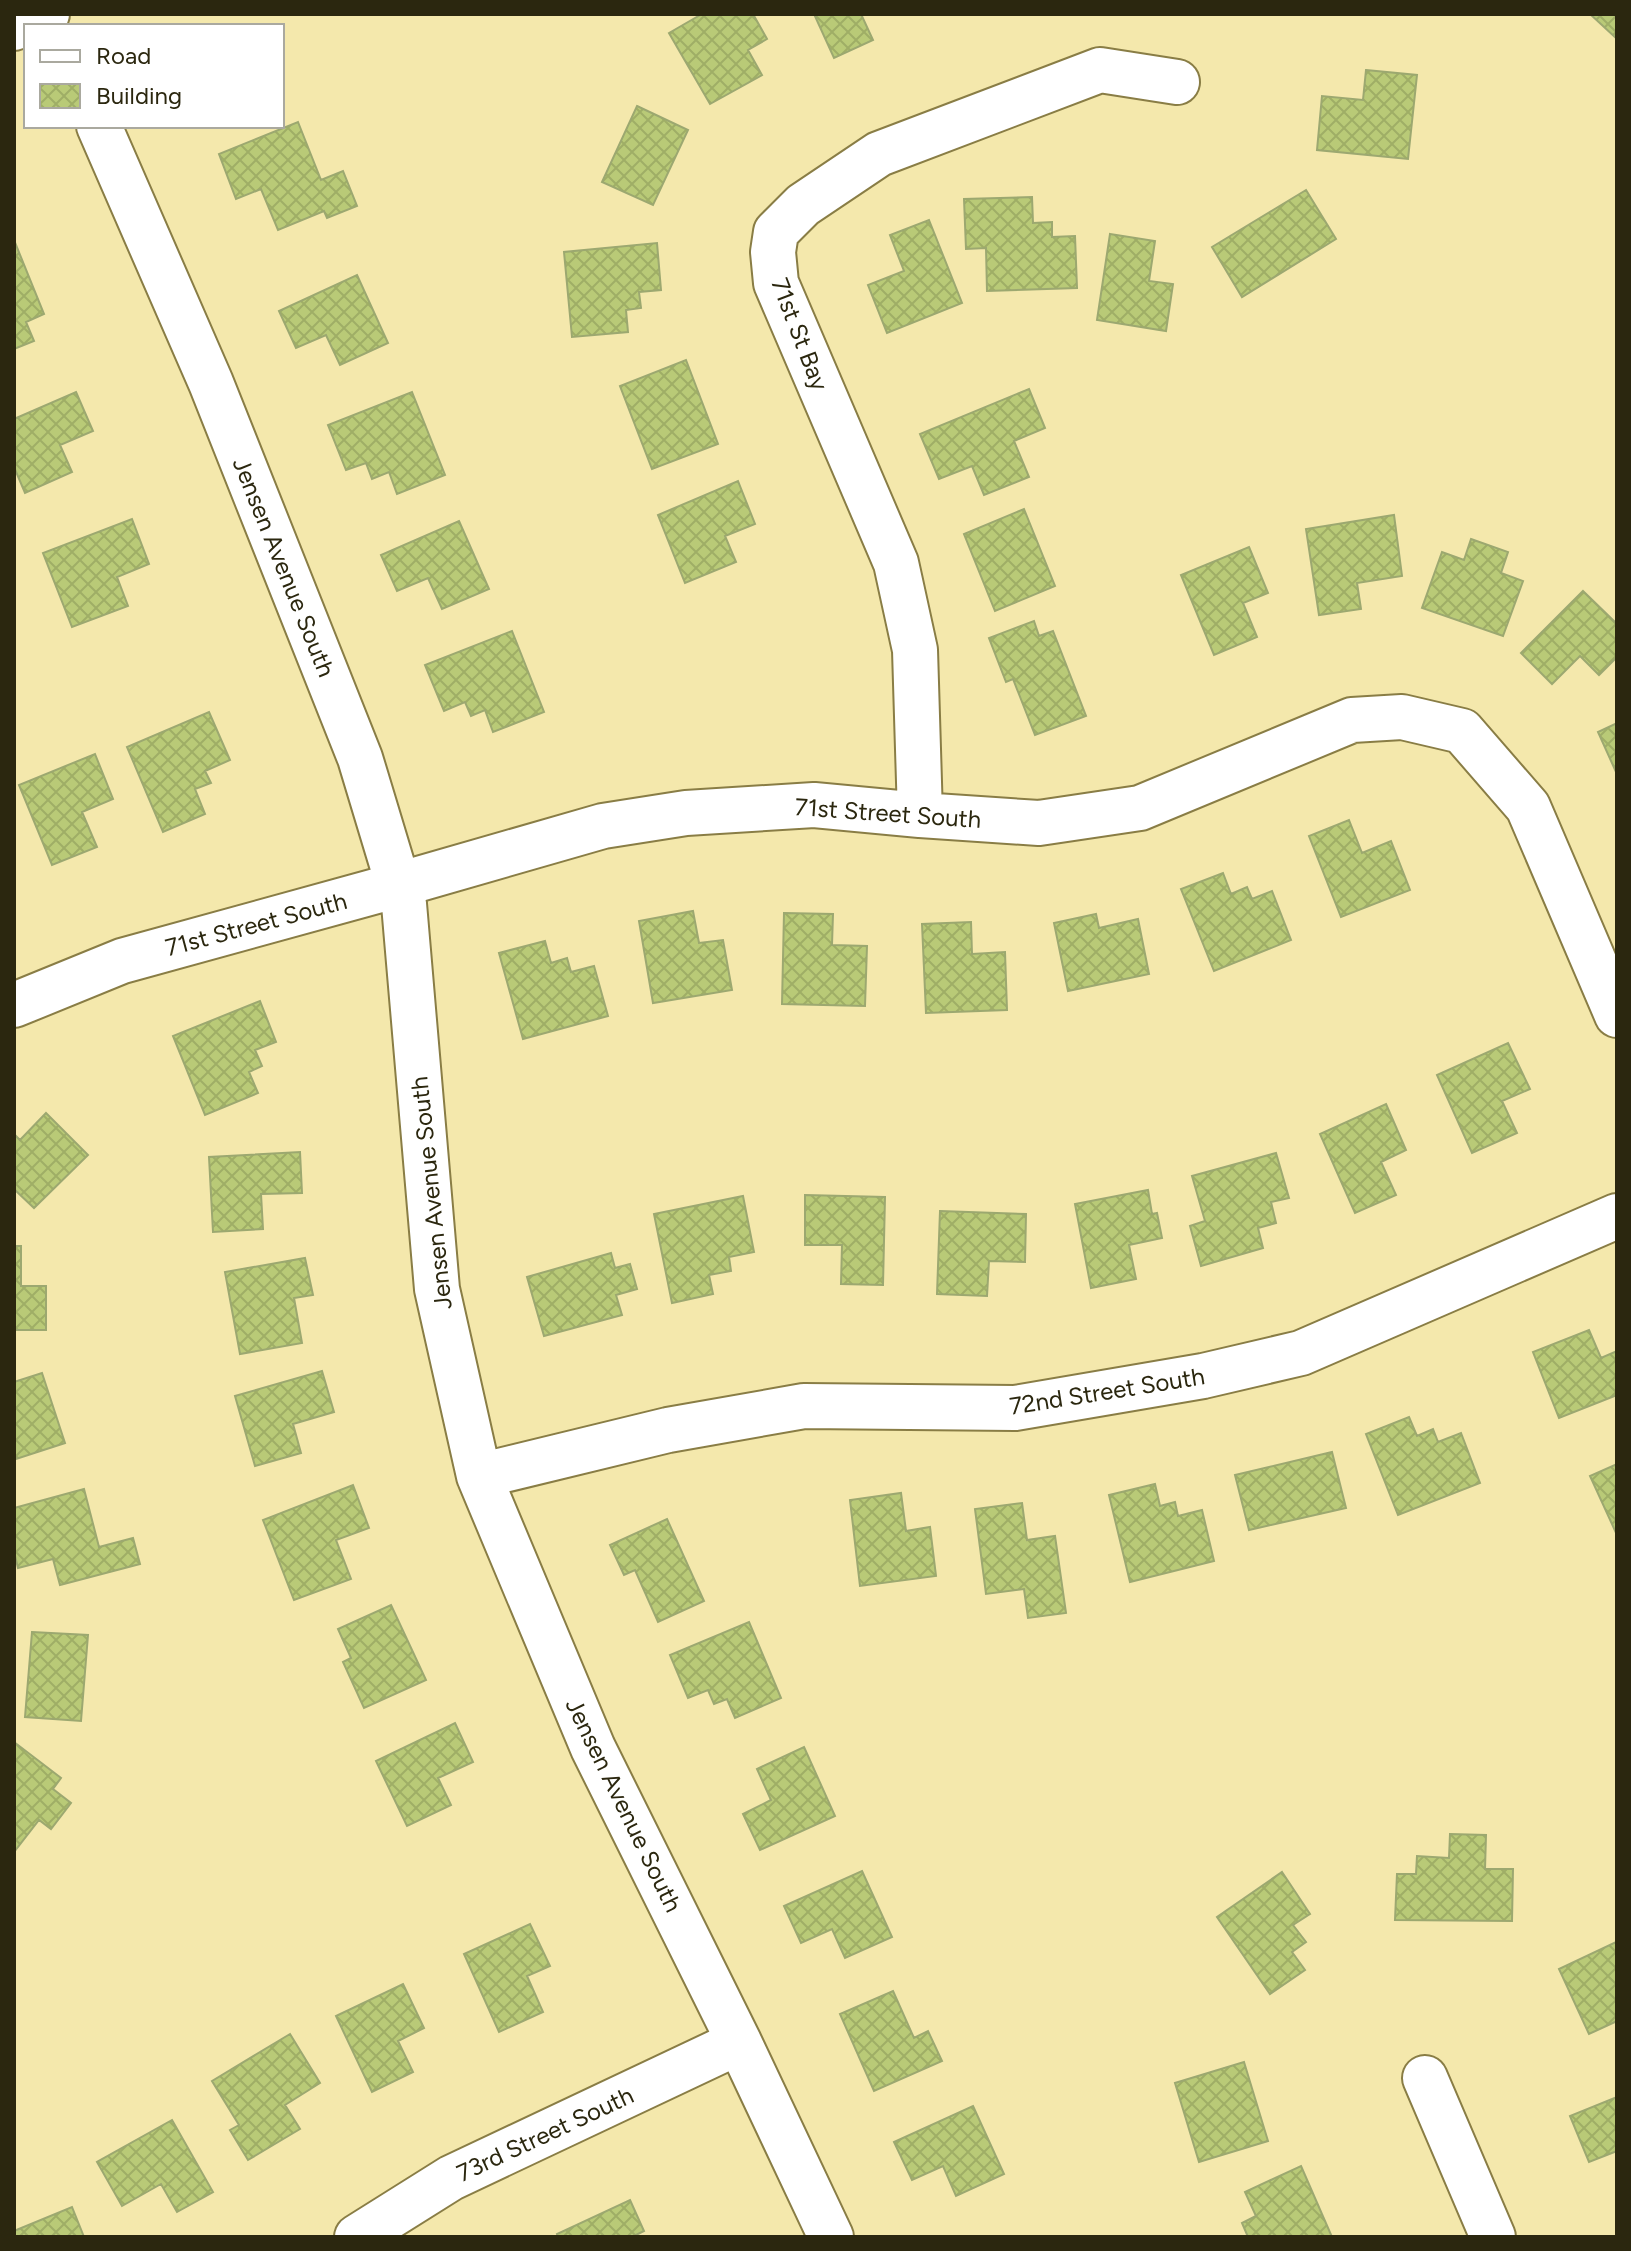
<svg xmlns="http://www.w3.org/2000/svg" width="1631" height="2251" viewBox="0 0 1631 2251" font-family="Figtree,sans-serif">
<defs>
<pattern id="building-cross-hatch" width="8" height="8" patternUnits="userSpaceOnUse" patternTransform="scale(2)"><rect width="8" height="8" fill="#b9ca77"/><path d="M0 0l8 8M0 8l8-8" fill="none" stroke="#9fae66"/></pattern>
</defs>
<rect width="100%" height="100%" fill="#f4e8ac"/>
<!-- building -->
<path fill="url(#building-cross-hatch)" stroke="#9ca870" stroke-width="2" d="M702,14h51l14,25 -19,11 14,25 -52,29 -41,-71z
M814,14h47l12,26 -39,18z
M1590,14h27v25z
M1366,70l51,5 -9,84 -91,-9 5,-54 41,4z
M637,106l51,24 -35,75 -51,-23z
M298,122l23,58 22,-9 14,35 -30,12 -3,-7 -46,19 -17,-41 -25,10 -17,-45z
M1306,190l30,49 -94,58 -30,-50z
M1032,197l1,26 19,-1v15l23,-1 2,52 -90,3 -1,-43 -20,1 -2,-50z
M929,220l33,83 -75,30 -19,-48 36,-14 -14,-36z
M1110,234l45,7 -6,40 24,3 -7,47 -69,-11z
M14,240l30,74 -18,8 8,19 -20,8z
M657,243l4,47 -22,2 2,16 -15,2 2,22 -56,5 -8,-85z
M357,275l31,68 -48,22 -14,-30 -30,13 -17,-37z
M686,360l32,84 -66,25 -32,-83z
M1029,389l16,39 -31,13 15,36 -45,18 -12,-29 -33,13 -19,-45z
M76,392l17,39 -33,14 12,27 -47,21 -11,-26v-48z
M412,392l33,83 -48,19 -8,-22 -17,7 -6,-16 -20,7 -18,-45z
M738,481l17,43 -30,12 11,26 -51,21 -27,-68z
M1024,509l31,77 -60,25 -31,-77z
M1394,515l8,61 -45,7 4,26 -42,6 -13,-86z
M132,519l17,45 -32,13 11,29 -56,21 -29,-74z
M459,521l30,68 -47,20 -14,-31 -31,13 -16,-36z
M1471,539l37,13 -7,21 22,8 -20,55 -81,-28 20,-56 22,8z
M1249,547l19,46 -25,10 14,34 -43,18 -33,-80z
M1583,591l34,33v33l-18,18 -19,-19 -28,28 -31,-31z
M1034,621l5,15 14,-5 33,85 -51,19 -22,-56 -7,3 -17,-44z
M512,631l32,81 -51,20 -8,-22 -14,6 -6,-14 -21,9 -19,-46z
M209,712l21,48 -25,11 6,12 -16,6 10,25 -42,18 -36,-85z
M1617,723v49h-1l-18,-40z
M95,754l18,45 -31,13 15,35 -45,18 -33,-80z
M1349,820l13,33 29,-12 19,49 -69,27 -32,-81z
M1223,873l8,21 16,-7 5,12 20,-8 19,49 -77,31 -33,-82z
M693,911l6,32 24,-3 9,50 -79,13 -14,-82z
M784,913l49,1 -1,31 35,1 -2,60 -83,-2z
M1096,914l3,14 39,-9 11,55 -81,17 -14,-68z
M971,922l1,32 33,-2 2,58 -81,3 -4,-89z
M545,941l6,22 16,-5 4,14 23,-6 14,50 -85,23 -24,-86z
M260,1001l16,41 -21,8 7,16 -13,6 9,21 -53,22 -32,-79z
M1508,1043l22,46 -28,12 15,32 -45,20 -35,-78z
M1386,1104l20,46 -25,12 15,33 -41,18 -35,-79z
M46,1113l42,42 -54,53 -20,-19v-55l6,6z
M300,1152l2,41 -41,1 2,35 -50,3 -4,-75z
M1276,1153l13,45 -18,4 5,21 -18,5 5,20 -62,18 -11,-40 15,-5 -13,-45z
M1148,1190l4,24 5,-1 5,25 -33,7 7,34 -45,9 -16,-84z
M805,1195l80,2 -2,88 -42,-1 1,-39h-37z
M743,1196l11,56 -25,5 2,14 -22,4 4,19 -41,9 -18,-89z
M940,1211l86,3 -1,48 -36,-1 -2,35 -50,-2z
M14,1246h7v40h25v44h-32z
M611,1253l4,15 15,-4 7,25 -21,6 6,20 -78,21 -17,-59z
M305,1258l8,37 -19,3 8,45 -62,11 -15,-82z
M1589,1330l12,28 16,-7v44l-58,23 -26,-66z
M322,1371l12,41 -41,12 8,29 -46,13 -20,-70z
M42,1373l23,70 -49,16 -2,-7v-70z
M1409,1417l8,19 16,-7 5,13 23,-9 19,50 -82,32 -32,-81z
M1332,1452l14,56 -97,22 -14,-55z
M1617,1464v71l-27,-59z
M1155,1484l5,22 15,-4 3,14 24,-6 12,51 -84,21 -21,-87z
M353,1485l16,43 -33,12 15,39 -57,21 -31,-80z
M84,1489l15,58 34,-9 7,26 -80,21 -7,-26 -35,9 -4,-16v-44z
M901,1493l5,38 24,-4 6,49 -76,10 -10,-86z
M1022,1503l5,37 28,-4 11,77 -38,5 -4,-29 -38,5 -11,-85z
M667,1519l37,82 -46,21 -23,-52 -11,5 -14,-30z
M391,1605l35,75 -62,28 -21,-46 8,-4 -13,-29z
M749,1622l32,76 -46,20 -8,-19 -13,5 -6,-14 -20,8 -18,-43z
M32,1632l56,3 -7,86 -56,-4z
M455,1723l18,39 -35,16 13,27 -44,21 -31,-65z
M14,1742l47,36 -8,11 18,14 -20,26 -12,-9 -25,32z
M804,1747l31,69 -75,34 -17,-36 28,-14 -14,-31z
M1450,1834l36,1 -1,34h28l-1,52 -117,-1 2,-46h19l1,-18 32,2z
M862,1871l30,66 -47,21 -13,-29 -31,14 -17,-37z
M1282,1872l28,42 -17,11 13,17 -14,10 13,18 -35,24 -53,-77z
M530,1924l20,42 -23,10 16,36 -44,20 -35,-78z
M1616,1942l1,79 -28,13 -30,-65z
M403,1984l21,44 -26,13 15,31 -41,20 -36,-76z
M893,1991l21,47 14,-7 14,30 -68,30 -34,-77z
M290,2034l30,49 -35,22 15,24 -52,31 -18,-30 9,-5 -27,-44z
M1244,2062l24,79 -69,21 -24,-79z
M1617,2097v54l-28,11 -19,-46z
M973,2106l31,68 -48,22 -13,-30 -31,14 -18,-38z
M172,2120l41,72 -36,20 -16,-28 -39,22 -25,-44z
M1301,2166l31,71h-84l-6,-14 14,-7 -11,-24z
M630,2200l14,31 -12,6h-74l-1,-3z
M72,2207l12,30h-70v-6z"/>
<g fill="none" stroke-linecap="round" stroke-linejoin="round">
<!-- minor casing -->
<g stroke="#897d45" stroke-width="48">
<path id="minor" d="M99,126l112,257 149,375 44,146 33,385 42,187 114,272 146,294 92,195
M920,815l-5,-165 -19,-87 -120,-280 -3,-31 3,-20 27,-27 76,-51 221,-84 77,12
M14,1005l108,-44 276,-76 205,-59 83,-13 128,-8 106,10 119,8 101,-15 212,-88 50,-3 60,14 66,76 89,208
M479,1476l189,-46 136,-24 211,2 188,-32 98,-23 316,-137
M1425,2078l68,159
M357,2237l94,-59 288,-136"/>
</g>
<!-- major casing -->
<g stroke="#897d45" stroke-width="48">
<path id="major" d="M14,28l33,-14"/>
</g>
<!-- minor -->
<use href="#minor" stroke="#fff" stroke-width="44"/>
<!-- major -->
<use href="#major" stroke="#fff" stroke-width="44"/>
</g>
<g text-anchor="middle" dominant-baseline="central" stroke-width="6" stroke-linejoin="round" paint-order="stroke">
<!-- street labels -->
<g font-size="24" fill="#2b270f" stroke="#fff">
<text transform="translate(800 334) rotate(69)">71st St Bay</text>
<text transform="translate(284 567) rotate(68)">Jensen Avenue South</text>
<text transform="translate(888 813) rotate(4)">71st Street South</text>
<text transform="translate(256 924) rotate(-15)">71st Street South</text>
<text transform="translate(431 1193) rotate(-96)">Jensen Avenue South</text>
<text transform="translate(1107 1391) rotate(-9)">72nd Street South</text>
<text transform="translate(624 1805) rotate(64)">Jensen Avenue South</text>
<text transform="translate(545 2134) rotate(-25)">73rd Street South</text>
</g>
</g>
<!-- border -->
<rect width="1631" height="2251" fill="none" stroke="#2b270f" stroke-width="32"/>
<!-- legend -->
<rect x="24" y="24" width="260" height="104" fill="#ffffff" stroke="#aaa99f" stroke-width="2"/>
<rect x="40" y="50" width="40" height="12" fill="#ffffff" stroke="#aaa99f" stroke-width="2"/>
<text x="96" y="64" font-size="24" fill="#2b270f">Road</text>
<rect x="40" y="84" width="40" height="24" fill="url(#building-cross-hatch)" stroke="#aaa99f" stroke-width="2"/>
<text x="96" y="104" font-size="24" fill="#2b270f">Building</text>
</svg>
